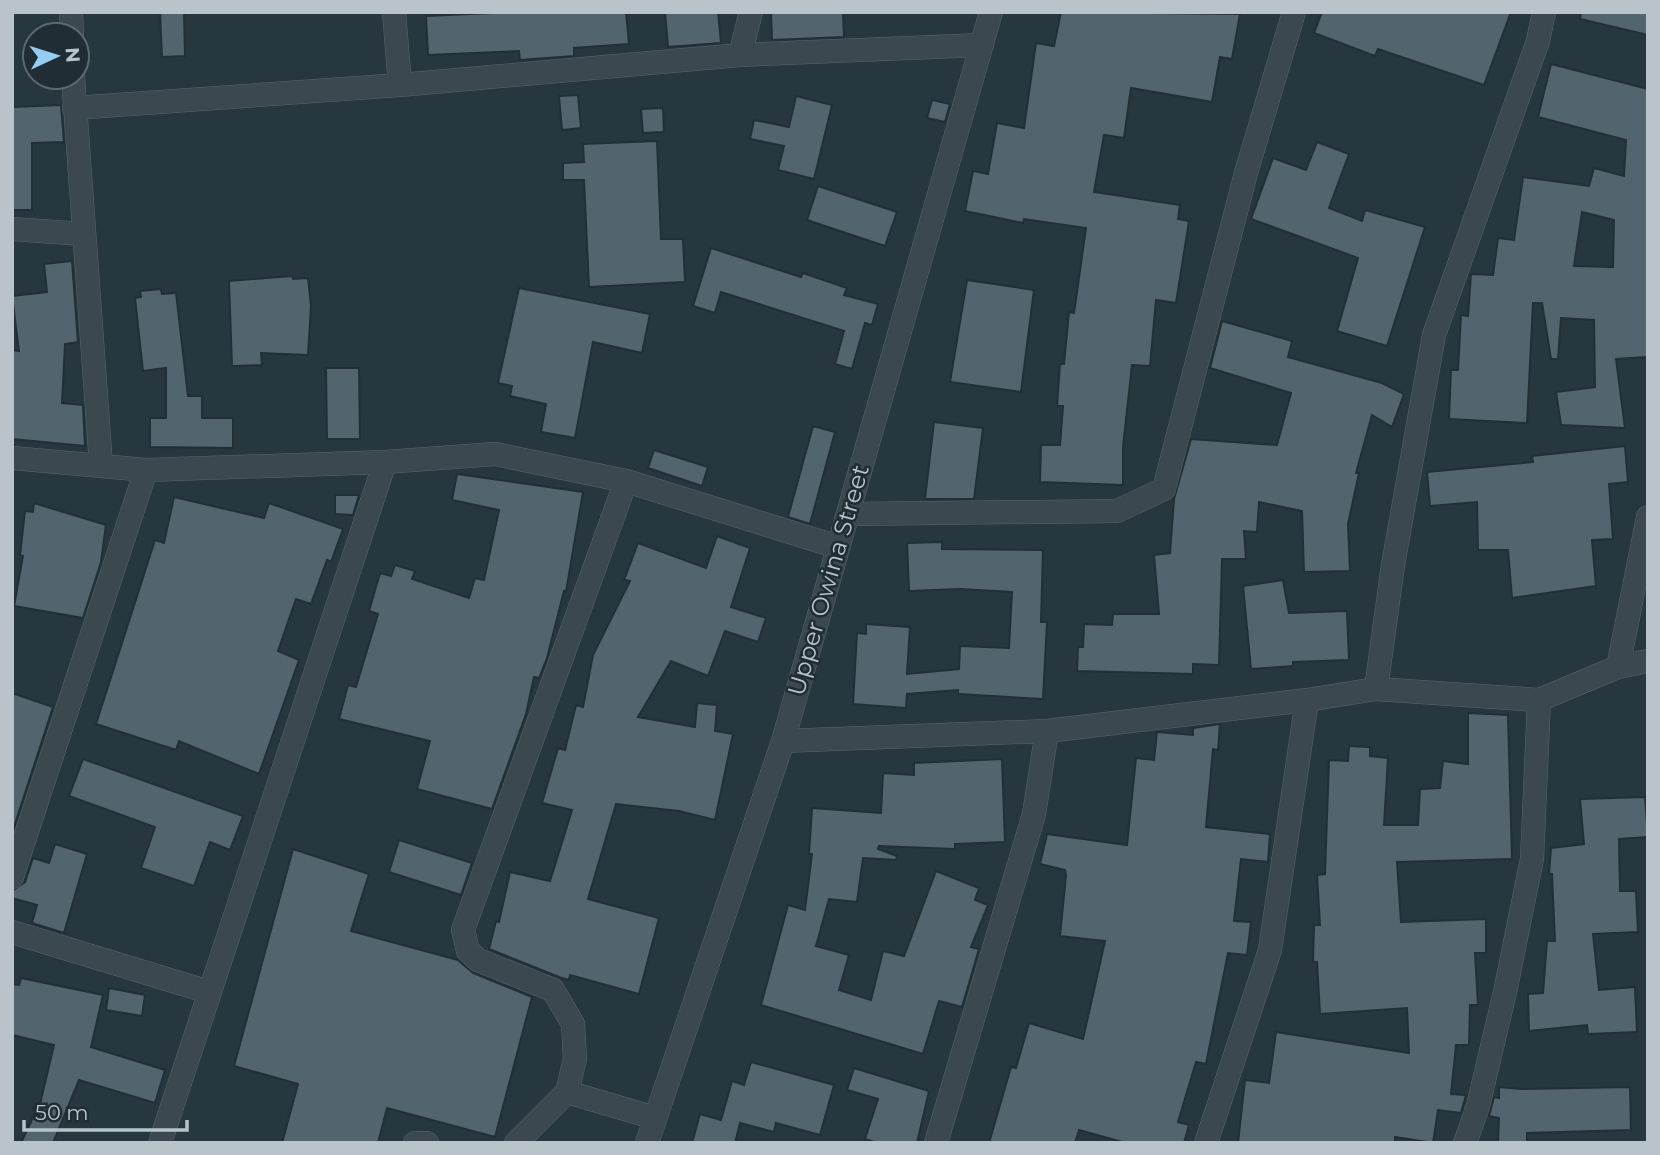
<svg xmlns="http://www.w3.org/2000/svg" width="1660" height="1155" viewBox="0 0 1660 1155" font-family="Montserrat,sans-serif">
<rect width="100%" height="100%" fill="#273740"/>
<!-- building -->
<path fill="#52646d" stroke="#222f37" stroke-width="2" fill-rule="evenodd" d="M160,12h24l1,44 -23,1z
M514,12h112l3,32 -55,4v8l-54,4 -1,-9 -91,4 -2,-39z
M665,12h53l3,31 -53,4z
M771,12h72l1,25 -72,3z
M1061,12l179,2 -8,45 -12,-2 -8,45 -81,-14 -7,50 -20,-3 -10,57 86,13 -2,14 11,2 -13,82 -20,-3 -6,66 -18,-1 -9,82v38l-83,-3 1,-37h19l3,-39h-6l3,-42h4l5,-52 5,1 12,-85 -62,-9 -1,4 -58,-12 8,-40 15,3 9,-51 27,5 12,-85 18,3z
M1322,12h189l-27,73 -106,-36 -3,7 -61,-23z
M1581,12h67v23l-68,-16z
M1551,64l97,25v268l-32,2 9,69 -64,-3 -5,-33 39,-5 -1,-67 -33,-2 -3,41h-7l-9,-56h-9l-6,120 -78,-4 2,-49h7l3,-55 7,1 3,-42 22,1 5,-37 16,2 9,-63 66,9 5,-18 30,8 2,-36 -88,-23zM1582,212l32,8 -1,47 -39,-1z
M578,95l3,33 -19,2 -3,-34z
M796,96l36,9 -18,74 -36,-9 6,-24 -34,-7 4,-19 35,7z
M932,100l18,4 -5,18 -18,-4z
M61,105l3,37 -32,1v67h-20v-103z
M663,108l1,24 -21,1 -2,-24z
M657,141l4,98h22l2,43 -96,5 -5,-107h-21v-17l21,-1 -1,-18z
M1317,142l32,12 -20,54 33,13 3,-11 60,17 -38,119 -50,-15 21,-73 -107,-39 22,-61 33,12z
M818,186l79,26 -12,34 -78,-26z
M711,248l90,29 2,-4 44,15 -3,7 34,9 -6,21 -7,-2 -13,46 -17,-5 9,-33 -123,-39 -6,21 -22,-7z
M72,261l6,81 -13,2 -3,59 21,2 2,41 -73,-7v-89l7,1 -7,-55 35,-4 -3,-28z
M292,276l1,3 15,-1 3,28 -3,49 -47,-2 1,12 -30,1 -3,-85z
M967,280l67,10 -13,102 -71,-10z
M519,288l131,26 -8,39 -49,-11 -18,96 -34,-6 5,-28 -36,-8 2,-10 -14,-3z
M161,289l1,5 14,-1 12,103h14v22h31v30l-83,-1v-29h16v-50l-23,3 -8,-73 6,-1 -1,-6z
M1222,321l70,20 -4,16 94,26 22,11 -12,33 -20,-12 -16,58h3l-11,51 2,47 -46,1 -2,-61 -43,-9 -2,30 -13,-1 2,28h-24l-3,106 -26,-1v10l-116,-3 1,-24h5l1,-23 28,1 1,-11h46l-5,-59 16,-2 4,-54 17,-60 86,6 14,-52 -81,-25z
M326,368h33l1,71h-33z
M934,422l49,6 -9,71h-49z
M813,426l22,6 -25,92 -22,-7z
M1625,446l3,36 -19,2 4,55 -21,1 4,46 -84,12 -4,-48h-30l-1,-48 -47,4 -3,-34 106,-10 -1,-6z
M654,450l54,17 -6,19 -54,-18z
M457,474l126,18 -17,100 -2,-1 -17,67 -8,20 -5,-1 -8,37 -34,95 -75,-20 13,-48 -91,-22 9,-34 8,2 22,-73 -9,-3 11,-38 11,3 4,-11 20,6 -3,8 57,19 6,-20 9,2 15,-70 -47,-10z
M335,495h24l-6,20 -18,-1z
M174,497l90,21 5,-15 74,26 -12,33 -4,-2 -16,44 -15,-5 -18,52 21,9 -40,114 -80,-33 -3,9 -80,-26 59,-184 9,3z
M34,503l72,22 -5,37 -18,56 -69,-12 9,-50 -3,-1 5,-44 8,1z
M717,536l33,12 -19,59 35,11 -8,24 -33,-11 -17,45 -37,-15 -33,56 57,10 2,-24 20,2 -2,26 18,3 -18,86 -36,-9 -63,-7 -28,95 71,19 -20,76 -69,-19 -1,5 -10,-3 -70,-28 7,-28 3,1 11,-50 40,9 22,-71 -30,-7 16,-55 7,2 11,-45 7,2 10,-52 37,-74 -6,-1 14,-37 68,25z
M942,542v7l101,1 -2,72h6l-4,77 -85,-5v-4l-51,4 -1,14 -53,-4 4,-71 9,1v-10l44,3 -3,47 52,-5 1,-23 49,2 3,-56 -52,-3 -51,2 -2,-48z
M1283,580l6,33 58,-2 2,49 -56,2v4l-42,3 -8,-83z
M12,693l41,14 -39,120h-2z
M1468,713l40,2 4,144 -115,3 4,60 85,-3v34h-11l3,52h-8l-1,40h-13l-5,49 15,1 -5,18 -23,-3 -5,33 -38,-6v6h-157l7,-63 24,3 7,-51 133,21 -2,-45 -87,6 -3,-52h-4l1,-37h6l-3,-50 8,-1 4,-114 19,1 1,-15 21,1v9l18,2 -4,67h34l2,-36 20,-1 3,-27 25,3z
M1220,724l-2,26 -5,-1 -7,78 64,7 -2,28 -27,-3 -7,62 17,1 -4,33 -19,-2 -22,111 -10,-2 -18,60 11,3 -5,18h-58l-47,-13 -4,13h-86l22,-76 5,1 13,-45 54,16 22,-98 -45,-5 6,-61 -1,-5 -25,-6 7,-30 80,11 9,-87 18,2 3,-28 36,3v-7z
M83,759l160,57 -13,34 -20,-8 -16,44 -53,-18 14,-41 -86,-31z
M1002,759l3,83 -50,2v5l-76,-3 -1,3 19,7 -1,4 -33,-2 -6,44 -28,-3 -13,47 33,9 -10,35 32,10 12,-49 21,5 32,-85 43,17 -4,12 13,5 -17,42 8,2 -17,58 -23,-6 -16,53 -162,-49 27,-100 17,5 7,-56h-3l3,-46 69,5 2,-40 31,2v-12z
M1645,797l3,40 -29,2 1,52h16l2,41 -45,2 6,56 36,-3 2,45 -49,2 -1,-9 -58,6 -1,-37 15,-1 4,-52h8l-3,-67h-3l2,-26 33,-4 -4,-45z
M399,840l73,23 -11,32 -72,-23z
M55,844l32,10 -23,79 -32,-10 5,-18 -25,-7v-7l13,-9 8,-24 16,5z
M293,849l76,25 -18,57 107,29 15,13 59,24 -37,140 -108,-29 -9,35h-96l16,-59 -64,-18z
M21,978l82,17 -12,52 74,23 -10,33 -76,-23 -26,63h-32l20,-43 13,-55 -42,-10v-51l7,1z
M109,988l36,7 -3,21 -36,-6z
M751,1062l83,23 -14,50 -44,-12 -2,9 -34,-9 -5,20h-43l8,-29 21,6 11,-39 12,4z
M854,1068l75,23 -12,52h-40l-12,-4 13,-40 -31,-9z
M1499,1087l22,2 109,-2 1,43 -104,3v10h-29l1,-25 -10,-2 5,-19 5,1z"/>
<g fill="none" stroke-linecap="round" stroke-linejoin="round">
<!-- minor casing -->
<g stroke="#59666d" stroke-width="24">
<path id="minor" d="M71,12l1,23
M394,12l6,73
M740,55l11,-43
M73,77l28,388
M74,108l326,-23 340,-30 242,-10
M12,229l71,5
M12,458l134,12 239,-8 110,-8 131,27 212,66
M848,514l269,-3 47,-22 82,-316 48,-161
M1618,667l30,-150
M1376,689l17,-124 41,-230 104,-294 6,-29
M783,741l264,-10 260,-31 69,-11 163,11 79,-33 30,-6
M12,877l134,-407
M12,932l197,60
M567,1092l88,26
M160,1143l225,-681
M415,1143h12
M516,1143l51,-51 8,-33 -2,-35 -20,-34 -75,-30 -10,-9 -5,-21 163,-449
M647,1143l136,-402 208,-729
M936,1143l98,-329 13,-83
M1206,1143l64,-193 37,-250
M1465,1143l13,-37 27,-114 27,-133 7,-159"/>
</g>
<!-- minor -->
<use href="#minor" stroke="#3b4850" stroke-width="23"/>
</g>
<g text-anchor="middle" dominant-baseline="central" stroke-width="5" stroke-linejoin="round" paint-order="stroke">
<!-- street labels -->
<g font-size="24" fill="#b8c3ca" stroke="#202d35">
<text transform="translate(828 580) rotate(-74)">Upper Owina Street</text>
</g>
</g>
<!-- border -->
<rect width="1660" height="1155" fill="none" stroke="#b8c3ca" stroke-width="28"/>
<!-- north arrow -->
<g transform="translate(56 56) rotate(86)"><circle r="33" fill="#202d35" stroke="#5d6971" stroke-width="2"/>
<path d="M0-5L12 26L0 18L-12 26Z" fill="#94cdf4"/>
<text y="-10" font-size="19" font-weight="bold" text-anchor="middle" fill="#b8c3ca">N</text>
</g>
<!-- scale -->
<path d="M24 1120v10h163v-10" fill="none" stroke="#b8c3ca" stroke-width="3.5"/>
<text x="35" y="1120" font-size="21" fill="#b8c3ca" stroke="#202d35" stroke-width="5" paint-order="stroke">50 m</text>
</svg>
